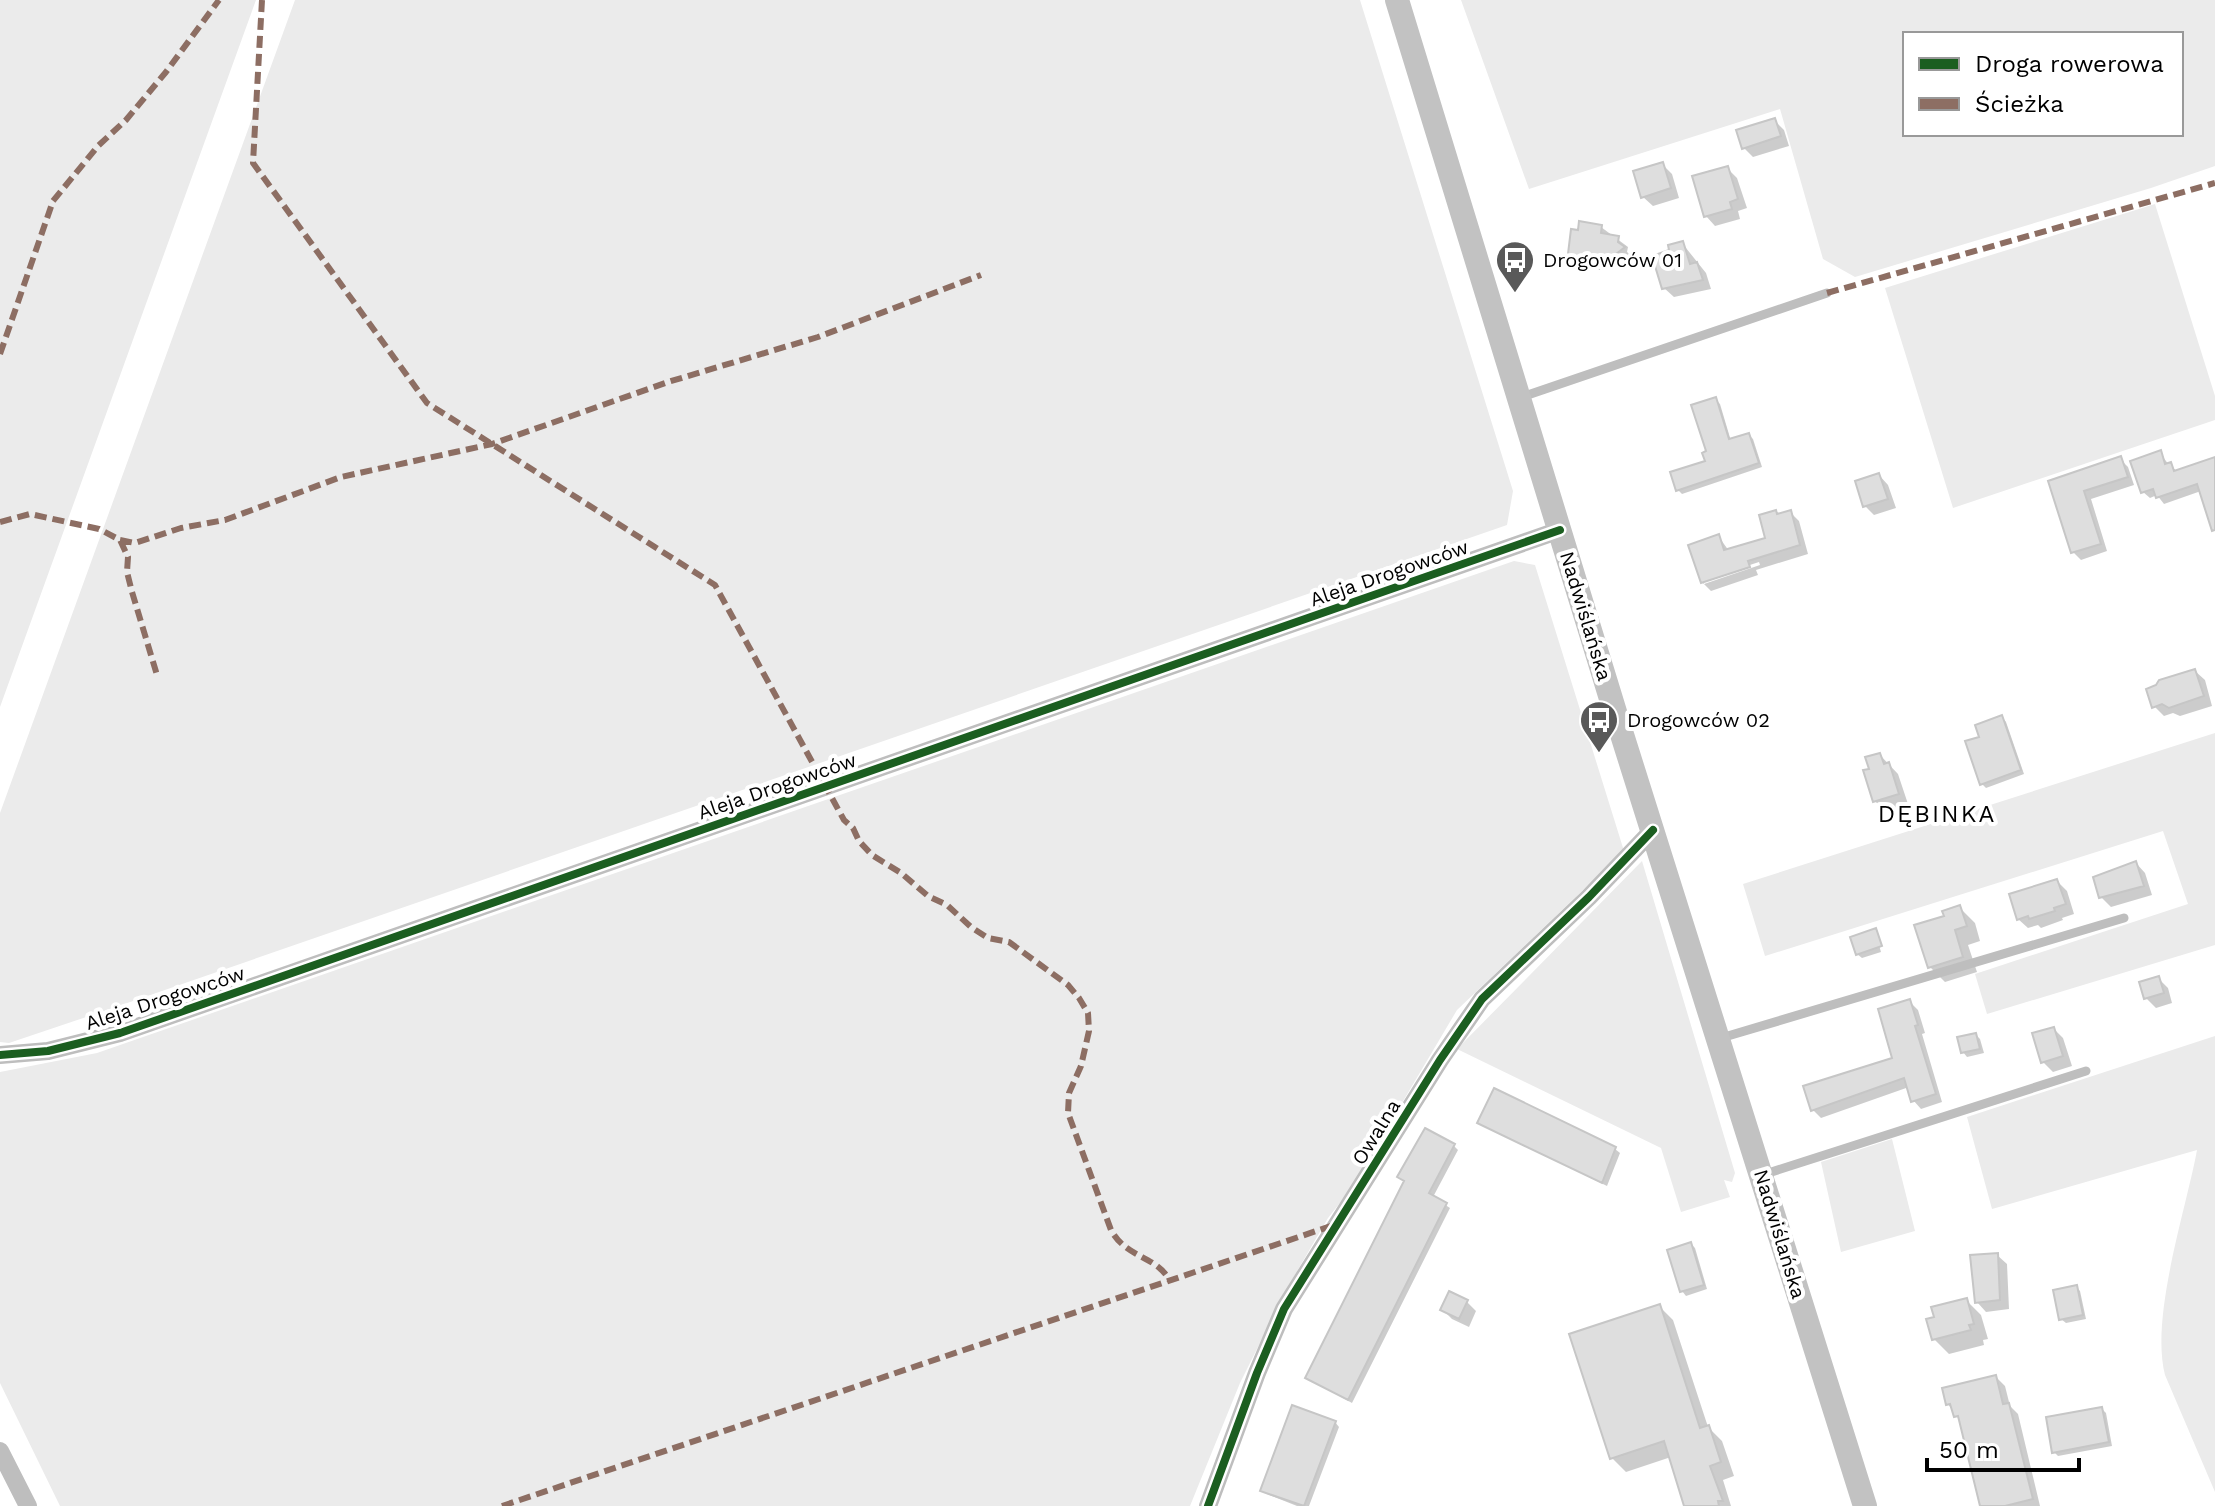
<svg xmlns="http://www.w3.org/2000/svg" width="2215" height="1506" viewBox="0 0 2215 1506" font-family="'Work Sans',sans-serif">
<rect width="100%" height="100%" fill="#fff"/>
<!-- green -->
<path fill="#ebebeb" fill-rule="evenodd" d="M0,0h256l-256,707z
M295,0h1065l153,491 -6,34 -1400,485 -98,33 -9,-1v-229z
M1461,0h754v166l-64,22 -296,89 -32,-18 -43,-150 -251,80zM1905,34h276v100h-276z
M2155,204l60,192v24l-262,88 -68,-220z
M1514,561l21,4 89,286 -167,159 -106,179 -23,29 -39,67 -49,98 -50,123h-1130l-60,-123v-311l97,-19z
M2215,733v212l-228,69 -12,-40 213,-70 -25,-73 -398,125 -22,-72z
M1642,861l93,312 -3,9 -8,-2 6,17 -49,15 -20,-64 -204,-99z
M2215,1036v456l-50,-117c-15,-58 21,-165 32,-225l-205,59 -25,-92z
M1892,1139l23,92 -74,21 -20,-90z"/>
<!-- shadow -->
<path fill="#0003" fill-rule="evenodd" d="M1774,120l10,10 5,16 -36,11 -9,-9z
M1662,164l10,10 7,24 -26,8 -10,-9z
M1727,168l10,10 10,30 -9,3 2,8 -25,7 -9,-10z
M1601,227l27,20 -1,5 6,5 -8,7 -1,5 -23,-3 -1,4 -14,-1 -16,-16zM1576,258l25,3v4l-21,-3z
M1682,243l24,30 5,16 -37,8 -10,-9 8,-36z
M1715,399l5,5 11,37 18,-6 4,4 9,28 -80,27 -4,-4 29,-27z
M2160,453l9,12 9,7 37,-12v61l-14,-30 -37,13 -7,-9 -7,3 -7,-6z
M2120,459l8,8 6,18 -43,14 16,52 -26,9 -8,-8 -23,-70z
M1879,475l9,10 8,23 -22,7 -9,-9z
M1776,512l3,3 11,-3 9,9 9,33 -52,16 2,5 -47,16 -9,-9 17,-45 10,14 39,-12zM1759,562l1,3 -56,19v-4z
M2195,671l10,9 7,26 -32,10 -7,-3 -9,3 -10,-10z
M2002,717l4,5 18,52 -38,14 -4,-4 -1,-46z
M1880,755l18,19 10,30 -24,7 -9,-10 -4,-31z
M2136,863l9,10 7,22 -41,12 -10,-10z
M2057,881l10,10 7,23 -12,4 1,2 -22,8 -3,-3 -10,3 -10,-9z
M1960,908l15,15 5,18 -12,4 9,27 -32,10 -15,-15 16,-50z
M1875,931l6,21 -19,6 -5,-4z
M2158,978l10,10 4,15 -16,5 -10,-10z
M1909,1001l9,9 7,23 -3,1 20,68 -21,7 -8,-9 -4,-13 -88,31 -8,-8 82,-50z
M2054,1029l9,9 9,28 -19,6 -10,-10z
M1976,1035l4,4 4,14 -17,4 -4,-5z
M1479,1123l136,26 5,4 -13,33z
M1454,1146l4,4 -25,47 17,11 -98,195 -45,-25 99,-196z
M1691,1244l4,4 12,41 -21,7 -4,-5z
M1997,1255l10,9 2,45 -23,3 -9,-10z
M2076,1287l4,4 6,28 -20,4 -5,-4z
M1966,1300l15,15 7,24 -5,1 1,5 -35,9 -15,-15z
M1467,1302l9,9 -7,16 -17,-8 -10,-10z
M1659,1306l14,14 35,107 14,14 12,35 -11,4 8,26h-45l-15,-49 -45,15 -14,-14z
M1996,1377l9,9 5,20 8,8 22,92h-58l-21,-84 -13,-18z
M2102,1409l4,4 6,33 -54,10 -4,-4z
M1335,1422l4,5 -30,79h-12l-30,-12 -5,-4z"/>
<!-- building -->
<path fill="#dedede" stroke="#c6c6c6" stroke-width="2" d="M1775,118l6,18 -39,13 -6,-19z
M1663,162l8,26 -30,10 -8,-27z
M1728,166l10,33 -8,3 2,7 -28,8 -12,-41z
M1579,221l23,4 -1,8 18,3 -1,6 7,5 -9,7 -1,6 -23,-3 -1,5 -17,-2 1,-5 -7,-1 3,-25 7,1z
M1683,241l7,23 7,-2 6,18 -41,9 -10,-33 17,-6 -1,-5z
M1716,397l13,42 20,-6 10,30 -83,28 -6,-19 35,-11 -3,-8 4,-2 -15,-46z
M2161,450l4,14 6,-2 3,9 41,-14v73l-3,1 -15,-47 -41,14 -3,-9 -12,4 -11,-32z
M2121,456l7,21 -44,14 17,53 -30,9 -23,-72z
M1879,473l9,26 -25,8 -8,-26z
M1776,510l1,4 14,-4 9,35 -52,16 2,6 -49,16 -13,-38 31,-11 5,16 41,-12 -6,-23z
M2195,669l9,27 -35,12 -7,-4 -10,4 -6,-19 10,-4 3,-5z
M2002,715l19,55 -41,15 -15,-44 14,-4 -4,-12z
M1880,753l4,11 5,-2 10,32 -26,8 -10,-32 6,-1 -4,-12z
M2136,861l8,25 -45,12 -6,-21z
M2057,879l9,25 -12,4 1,3 -26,8 -1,-3 -11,4 -8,-26z
M1960,905l7,21 -12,4 8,27 -35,11 -14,-43 30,-9 -2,-5z
M1876,928l6,18 -26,9 -6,-18z
M2159,976l5,17 -20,6 -5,-17z
M1910,999l8,26 -3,1 21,68 -25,8 -7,-24 -93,33 -8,-25 89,-28 -14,-49z
M2054,1027l9,29 -22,7 -9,-30z
M1976,1033l4,16 -19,4 -4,-16z
M1494,1088l122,59 -14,36 -125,-60z
M1425,1128l30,16 -26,49 18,10 -99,197 -43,-22 99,-197 -7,-4z
M1691,1242l13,43 -24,7 -13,-42z
M1998,1253l2,47 -25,3 -5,-48z
M2077,1285l6,30 -24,5 -6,-30z
M1449,1291l19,9 -9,19 -19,-9z
M1967,1298l7,26 -5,1 2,5 -39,10 -6,-21 8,-2 -3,-10z
M1660,1304l40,124 9,-3 12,37 -11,4 13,35h-5l1,5h-35l-20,-65 -54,18 -41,-125z
M1996,1375l7,29 6,-1 24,96 -28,7h-25l-22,-90 -4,1 -4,-13 -4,1 -4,-17z
M1292,1405l44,16 -32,85 -44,-15z
M2102,1407l7,35 -57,11 -6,-36z"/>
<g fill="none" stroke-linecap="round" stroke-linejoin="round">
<!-- service -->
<path stroke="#bebebe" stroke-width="9" d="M1519,398l308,-105
M1721,1038l403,-120
M1762,1175l324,-104"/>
<!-- minor -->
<path stroke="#bebebe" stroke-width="18" d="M0,1055l48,-4 72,-18 1440,-503
M0,1451l28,55
M1208,1506l49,-133 27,-64 156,-249 42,-61 107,-102 64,-67"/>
<!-- secondary -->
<path stroke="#c2c2c2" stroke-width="24" d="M1397,0l222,725 246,781"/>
<!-- quiet -->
<path stroke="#8d6e63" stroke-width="6" stroke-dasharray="12 6" stroke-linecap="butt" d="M262,0l-9,163 174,240 288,182 129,235 9,8 6,13 13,14 29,18 27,23 19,9 24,22 17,11 21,4 59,43 11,13 9,15 1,18 -8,35 -12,27 -1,20 43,117c16,29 45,25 59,51
M1827,293l388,-110
M0,354l53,-153 45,-55 28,-26 40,-48 53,-72
M0,522l30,-8 69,15 21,11 8,17 -1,15 5,20 25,83
M120,540l15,3 46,-15 44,-8 116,-43 151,-33 176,-62 150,-45 163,-62
M502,1506l835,-282"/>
<!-- cycleway casing -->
<g stroke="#fff" stroke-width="13">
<path id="cycleway" d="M0,1055l48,-4 72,-18 1440,-503
M1208,1506l49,-133 27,-64 156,-249 42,-61 107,-102 64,-67"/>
</g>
<!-- cycleway -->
<use href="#cycleway" stroke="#1b5e20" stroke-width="8"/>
</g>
<!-- icons -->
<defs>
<g id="bus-pin" transform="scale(2)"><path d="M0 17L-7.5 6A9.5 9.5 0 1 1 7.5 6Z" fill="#595959" stroke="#fff"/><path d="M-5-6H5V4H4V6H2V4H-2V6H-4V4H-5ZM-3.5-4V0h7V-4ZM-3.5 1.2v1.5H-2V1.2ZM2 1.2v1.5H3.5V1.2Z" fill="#fff"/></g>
</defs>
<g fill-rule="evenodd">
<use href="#bus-pin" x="1515" y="260"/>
<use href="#bus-pin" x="1599" y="720"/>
</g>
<g text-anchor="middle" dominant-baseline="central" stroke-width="8" stroke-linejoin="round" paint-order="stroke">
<!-- poi labels -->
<g font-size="20" fill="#000" stroke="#fff" text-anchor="start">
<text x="1543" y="260">Drogowców 01</text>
<text x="1627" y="720">Drogowców 02</text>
</g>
<!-- street labels -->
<g font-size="20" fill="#000" stroke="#fff">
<text transform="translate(1389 573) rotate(-19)">Aleja Drogowców</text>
<text transform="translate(1586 616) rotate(73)">Nadwiślańska</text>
<text transform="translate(777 786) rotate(-19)">Aleja Drogowców</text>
<text transform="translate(165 998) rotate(-18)">Aleja Drogowców</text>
<text transform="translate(1376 1132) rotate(-58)">Owalna</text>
<text transform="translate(1780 1234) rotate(73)">Nadwiślańska</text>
</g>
<!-- quarter labels -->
<g font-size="24" letter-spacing="2" fill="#000" stroke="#fff">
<text x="1937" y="814">DĘBINKA</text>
</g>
</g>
<!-- legend -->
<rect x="1903" y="32" width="280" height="104" fill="#ffffff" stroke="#999999" stroke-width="2"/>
<rect x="1919" y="58" width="40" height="12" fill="#1b5e20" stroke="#999999" stroke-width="2"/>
<text x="1975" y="72" font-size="24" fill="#000000">Droga rowerowa</text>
<rect x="1919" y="98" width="40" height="12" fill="#8d6e63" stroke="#999999" stroke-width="2"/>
<text x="1975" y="112" font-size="24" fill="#000000">Ścieżka</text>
<!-- scale -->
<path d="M1927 1458v12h152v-12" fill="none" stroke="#000000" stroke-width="4"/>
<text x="1939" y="1458" font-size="24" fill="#000000" stroke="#ffffff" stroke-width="6" paint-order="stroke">50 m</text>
</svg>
